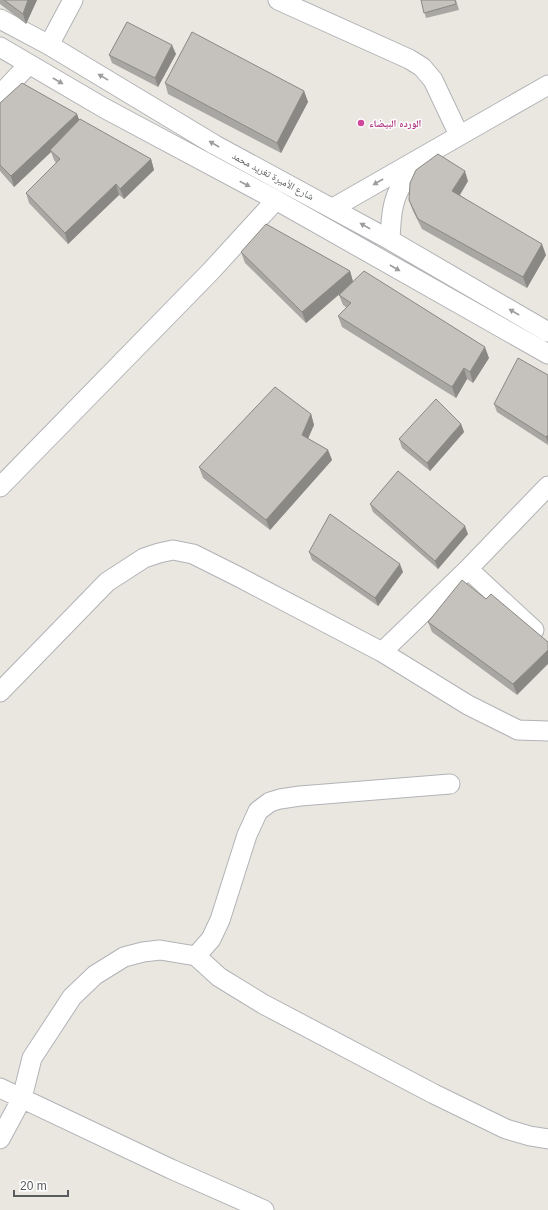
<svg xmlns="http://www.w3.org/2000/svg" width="548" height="1210" viewBox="0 0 548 1210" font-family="Arial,'Noto Naskh Arabic',sans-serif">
<rect width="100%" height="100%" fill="#eae7e1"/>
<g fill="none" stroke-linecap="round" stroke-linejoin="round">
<!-- minor casing -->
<g stroke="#b1b3b6" stroke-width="21">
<path id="minor" d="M278,0l131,59 13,8 11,13 26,55
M0,19l49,26 166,100 175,95 158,92
M49,45l24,-45
M0,47l104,61 172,92 272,154
M0,95l29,-31
M333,208l215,-123
M390,240c1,-17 1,-36 10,-52 5,-9 12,-17 18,-25
M0,487l211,-216 65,-71
M468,569l66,61
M382,652l86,-83 80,-83
M0,692l107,-110 37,-24 15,-5 14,-3 20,4 44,22 145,76 86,53 50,25 30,1
M196,956l23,21 44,27 171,90 72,35 24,7 18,3
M0,1088l171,81 93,41
M0,1139l22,-41 10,-40 40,-61 23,-22 29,-18 19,-5 17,-2 36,6 15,-17 9,-19 27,-85 11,-24 12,-9 10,-3 20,-3 150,-12"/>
</g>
<!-- minor -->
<use href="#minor" stroke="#fff" stroke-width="19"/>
</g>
<!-- wall -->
<path fill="#a9a7a3" d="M0,0h37l-11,24 -26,-20z
M421,0h35l3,10 -33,8z
M176,54l-18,33 -46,-24 -3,-8z
M165,83l139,8 4,11 -27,51 -113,-59z
M0,103l77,11 2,6 72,39 3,11 -30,29 -5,-4 -51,49 -39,-41 -3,-10 30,-30 -2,-3 -3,-8 -37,35 -14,-16z
M468,181l-8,14 86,60 -19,33 -105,-59 -9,-18 -4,-11z
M241,252l109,19 3,10 136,77 -16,25 -6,-4 -11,19 -114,-71 -4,-11 9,-8 -4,-3 -4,-10 2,-2 -35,30 -61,-60z
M548,375v70l-51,-33 -3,-8z
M311,414l3,11 -6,14 20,11 4,10 -62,70 -67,-52 -4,-11z
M461,424l3,8 -34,39 -28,-23 -3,-9z
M370,504l98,30 -30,35 -65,-57z
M309,552l94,20 -25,34 -66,-46z
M486,599l31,96 -85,-63 -4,-10z"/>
<!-- shaded-wall -->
<path fill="#8a8884" d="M28,0h9l-11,24 -3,-10z
M172,45l4,9 -18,33 -3,-9z
M304,91l4,11 -27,51 -4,-10z
M77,114l4,11 -31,25 1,2 -37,35 -3,-11z
M151,159l3,11 -30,29 -4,-10z
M465,171l3,10 -12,20 -4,-10z
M116,184l3,11 -51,49 -3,-11z
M542,244l4,11 -19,33 -4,-11z
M350,271l3,11 -47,41 -4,-11z
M485,347l4,11 -16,25 -3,-11z
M464,368l3,11 -11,19 -4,-11z
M311,414l3,11 -9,20 -3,-10z
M461,424l3,8 -34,39 -3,-8z
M548,435v8l-2,-6z
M328,450l4,10 -62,70 -4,-10z
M465,526l3,8 -30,35 -3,-8z
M400,564l3,8 -25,34 -3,-8z
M548,650v14l-31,31 -4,-11z"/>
<!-- building -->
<path fill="#c5c2bd" stroke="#8a8884" d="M4,0h24l-5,14z
M421,0h34l1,4 -32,9z
M127,22l45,23 -17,33 -46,-23z
M192,32l112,59 -27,52 -112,-60z
M22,83l55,31 -66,62 -11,-11v-62z
M80,119l71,40 -31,30 -4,-5 -51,49 -39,-40 34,-34 -10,-9z
M438,154l27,17 -13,20 90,53 -19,33 -105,-58 -9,-19 1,-17 6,-13z
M266,224l84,47 -48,41 -61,-60z
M364,271l121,76 -15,25 -6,-4 -12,19 -114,-71 13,-13 -12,-8z
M518,358l30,17v60l-2,2 -52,-33z
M275,387l36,27 -9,21 26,15 -62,70 -67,-53z
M436,399l25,25 -34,39 -28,-24z
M398,471l67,55 -30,35 -65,-57z
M330,514l70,50 -25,34 -66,-46z
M462,580l24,19 5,-5 57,48v8l-35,34 -85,-62z"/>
<!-- one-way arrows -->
<defs><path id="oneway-solid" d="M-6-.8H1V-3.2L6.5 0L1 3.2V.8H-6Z"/></defs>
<g fill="#9b9d9f">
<use href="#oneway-solid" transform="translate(103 77) rotate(-149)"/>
<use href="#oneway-solid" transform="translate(58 81) rotate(30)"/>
<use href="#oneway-solid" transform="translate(214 144) rotate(-150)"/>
<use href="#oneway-solid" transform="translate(378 182) rotate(150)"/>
<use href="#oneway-solid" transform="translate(245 184) rotate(28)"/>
<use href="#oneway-solid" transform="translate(365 226) rotate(-151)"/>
<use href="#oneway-solid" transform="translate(395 268) rotate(30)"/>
<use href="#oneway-solid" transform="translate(514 312) rotate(-150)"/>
</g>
<!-- markers -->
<circle fill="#d1479c" stroke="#fff" stroke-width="1.5" cx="361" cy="123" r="4"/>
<g text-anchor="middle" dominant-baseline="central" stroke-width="3" stroke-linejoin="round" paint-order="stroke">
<!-- hotel labels -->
<g font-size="10" font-weight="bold" fill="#b23c85" stroke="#fff" text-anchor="start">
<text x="369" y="123">الورده البيضاء</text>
</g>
<!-- street labels -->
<g font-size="10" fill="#595c5f" stroke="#fff">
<text transform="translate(273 176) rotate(28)">شارع الأميرة تغريد محمد</text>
</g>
</g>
<!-- scale -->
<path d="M14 1190v6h54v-6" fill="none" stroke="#595c5f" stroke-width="2"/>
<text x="20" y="1190" font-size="12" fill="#595c5f" stroke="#ffffff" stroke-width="3" paint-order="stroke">20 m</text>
</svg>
